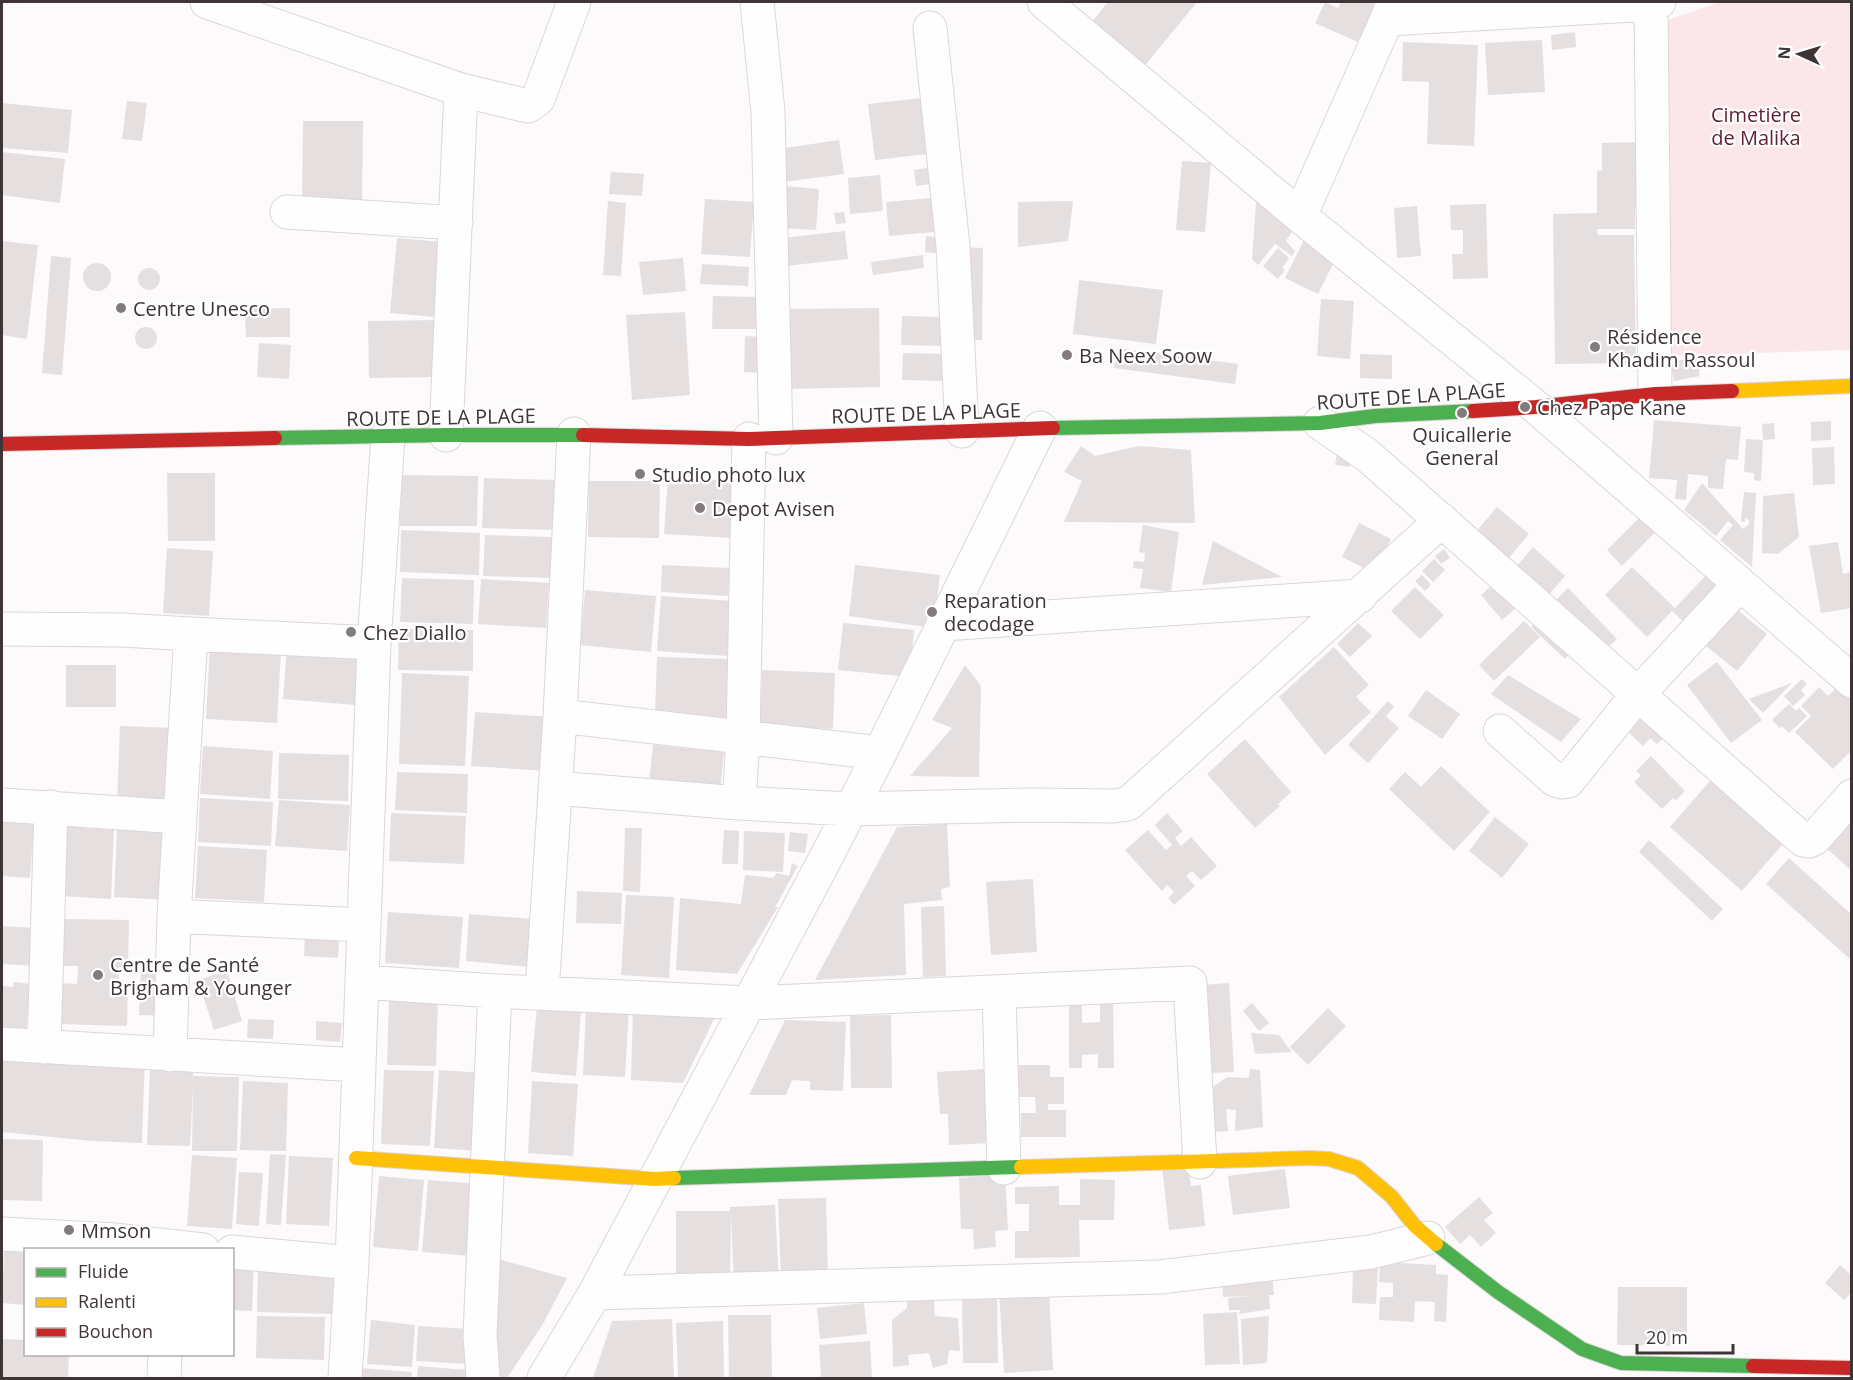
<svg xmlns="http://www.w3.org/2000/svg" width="1853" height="1380" viewBox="0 0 1853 1380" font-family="'Open Sans',sans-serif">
<rect width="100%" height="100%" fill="#fdfafb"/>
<!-- green -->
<path fill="#fbe7ea" d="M1720,2h131v348l-188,6 -4,-333z"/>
<!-- building -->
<path fill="#e5dfe0" d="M1108,2h89l-54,66 -53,-44z
M1325,2l13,6 3,-6h35l-18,40 -43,-19z
M1575,32l1,15 -24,3 -1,-15z
M1542,40l3,52 -57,3 -3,-52z
M1403,42l75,3 -4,101 -47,-2 2,-62 -27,-1z
M921,98l6,56 -52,6 -7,-56z
M127,101l20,2 -5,38 -20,-2z
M2,103l70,7 -4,43 -66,-5z
M303,121h60l-1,81 -60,-1z
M839,140l5,34 -68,9 -4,-33z
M1641,142v66l-6,-1v22h-38l1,6h36l2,128 -81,1 -2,-150 44,-1v-42l5,-1v-27z
M2,152l63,7 -5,44 -58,-8z
M1182,161l29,2 -6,69 -29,-2z
M934,167l2,16 -20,3 -2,-16z
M611,172l33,2 -2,22 -33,-2z
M880,175l3,36 -33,3 -2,-36z
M785,186l34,3 -3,41 -34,-2z
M1257,189l42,32 -13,20 9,10 -3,5 -17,-12 -17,21 -6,-6z
M932,198l2,34 -45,4 -3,-34z
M705,199l49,3 -4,55 -49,-3z
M608,201l18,2 -5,73 -18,-1z
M1073,201l-5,40 -50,6v-45z
M1486,204l2,74 -35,1 -1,-25h11v-24h-12l-1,-25z
M1417,206l4,50 -24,2 -3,-50z
M844,212l2,11 -10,1 -2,-11z
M845,231l3,28 -63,7 -3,-28z
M926,236l10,1v16l-11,-1z
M397,238l45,4 -7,75 -45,-4z
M1304,240l33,16 -19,38 -33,-16z
M2,241l36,4 -11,94 -25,-4z
M962,247l21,1 -1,92h-20z
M1278,248l11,10 -7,10 3,2 -7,9 -15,-13z
M923,255l1,13 -51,7 -2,-13z
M51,256l20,2 -9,117 -20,-2z
M683,258l3,33 -43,4 -4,-33z
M83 277a14 14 0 1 1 28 0a14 14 0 1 1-28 0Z
M702,264l47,3 -1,19 -48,-2z
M138 279a11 11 0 1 1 22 0a11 11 0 1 1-22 0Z
M1079,280l84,10 -7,54 -83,-10z
M713,296l47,1v32h-48z
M1321,299l33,2 -4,58 -33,-3z
M290,308v29h-44l-1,-28z
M879,308l1,79 -93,2 -1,-80z
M685,312l5,83 -58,5 -6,-85z
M902,316l42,1 -1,29 -42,-1z
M439,320l1,57 -71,1 -1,-57z
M135 338a11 11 0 1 1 22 0a11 11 0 1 1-22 0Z
M745,336l16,1 -1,36 -16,-1z
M259,343l32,2 -2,34 -32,-2z
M1117,348l121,16 -3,20 -121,-16z
M903,353l43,1 -1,27 -43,-1z
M1360,354l32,1v24l-32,-1z
M1697,357l3,19 -26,5 -4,-19z
M1654,420l87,7 -3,33 -12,-1 -3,30 -15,-1v-12l-20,-2 -2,26 -11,-1 2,-19 -28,-2z
M1831,421v19l-20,1v-19z
M1774,423l1,16 -12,1 -1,-16z
M1746,439l17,1 -2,41 -7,-1v-7l-10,-1z
M1081,446l14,10 44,-10 52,4 4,73 -131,-1 18,-41 -18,-9z
M1834,447l1,37 -22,1 -1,-37z
M1338,448l14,2 -2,17 -15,-2z
M167,473h48v68h-47z
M401,475l77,1 -1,50h-77z
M668,477l68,4 -4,57 -68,-4z
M484,478l73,2 -1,50 -74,-2z
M589,481h71l-1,57 -71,-1z
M1702,483l41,46 6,-5v-4l-4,-2v4l-4,-1 3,-29 12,1 -4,74 -32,-27 13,-15 -5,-4 -12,15 -32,-26z
M1794,493l5,44 -21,17 -16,-1 1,-57z
M1497,507l32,27 -22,26 -32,-27z
M1644,513l15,15 -37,38 -15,-16z
M1359,523l32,16 -17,34 -32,-16z
M1143,525l36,7 -8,60 -31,-4 3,-19 -10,-1 1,-7 10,1 1,-9 -6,-1z
M401,530l79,3 -1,42 -79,-3z
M485,535l70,2 -1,41 -71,-2z
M1213,541l69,36 -80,8z
M1838,542l5,32 9,-2v36l-31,5 -12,-67z
M1533,547l32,29 -18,21 -32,-29z
M167,548l46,3 -4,65 -46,-3z
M1444,549l6,9 -9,6 -6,-8z
M1434,559l11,11 -12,12 -11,-11z
M662,565l68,3 -2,28 -67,-4z
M855,565l85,10 -7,53 -84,-12z
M1632,567l43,41 39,-41 15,15 -42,43 -15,-14 -25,26 -42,-42z
M1422,575l9,10 -6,6 -10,-10z
M1503,576l21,25 -22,19 -21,-25z
M402,578l72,2 -1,44 -73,-2z
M481,579l68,4 -3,45 -68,-4z
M1415,587l29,28 -24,24 -29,-28z
M1568,588l49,51 -15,14 -49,-50z
M585,590l71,6 -5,56 -71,-7z
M661,596l71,5 -5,55 -70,-5z
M1734,607l33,27 -30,37 -32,-26z
M1544,613l34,32 -13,14 -34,-32z
M1524,621l16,16 -46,44 -15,-16z
M843,623l71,7 -4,47 -72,-7z
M1358,623l14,13 -22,21 -13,-13z
M399,629l74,1v41l-75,-1z
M210,646l71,4 -4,73 -71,-4z
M287,647l73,6 -4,52 -73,-6z
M1334,647l35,38 -13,12 15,15 -46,43 -46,-58z
M657,657l73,2 -2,59 -73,-2z
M1717,662l45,58 -31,23 -44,-58z
M66,665h50v42h-50z
M965,665l16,21 -2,91 -69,-1 42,-48 -20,-8z
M762,670l73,3 -2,56 -73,-3z
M402,673l67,3 -4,90 -66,-2z
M1508,675l73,44 -20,23 -70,-48z
M1802,679l5,5 -6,6 4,5 -12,11 -9,-10z
M1843,681l9,8v61l-19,19 -38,-37 16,-16 -10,-10 18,-19 9,9z
M1792,683l-29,30 -14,-14z
M1426,690l34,24 -18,25 -34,-23z
M1388,701l6,6 -8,9 13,12 -31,35 -20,-18z
M1789,704l7,7 3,-3 8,8 -18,17 -7,-7 -2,2 -8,-8z
M1637,706l32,26 -12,12 -7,-6 -7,8 -16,-15z
M475,712l76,5 -4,54 -76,-5z
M120,726l53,2 -3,76 -53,-1z
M1245,739l46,53 -13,12 2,2 -25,22 -48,-54z
M653,745l71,7 -5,47 -71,-7z
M203,746l70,5 -3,48 -70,-5z
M279,753l70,2 -1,46 -70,-2z
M1651,756l34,35 -9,9 -3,-2 -11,11 -28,-27 7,-7 -5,-4z
M1441,766l49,46 -36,39 -65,-62 16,-17 16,15z
M397,772l71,2 -1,39 -72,-3z
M1716,774l72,64 -46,53 -72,-64z
M200,798l73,4 -2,44 -73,-4z
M279,800l71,5 -3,46 -72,-5z
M1852,802v69l-35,-31z
M391,813l75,3 -2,48 -75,-3z
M1167,813l16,18 -8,7 6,8 10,-9 26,29 -16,14 -9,-9 -6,5 9,10 -21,19 -6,-7 6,-6 -7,-7 -5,6 -37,-41 23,-20 18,20 6,-5 -17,-20z
M1495,817l34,27 -27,34 -33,-27z
M2,820l32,2 -4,56 -28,-2z
M947,824l3,63 -9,2 1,11 -38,4 2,71 -91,5 82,-153z
M64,827l50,3 -3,69 -51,-3z
M117,827l55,2 -4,71 -54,-3z
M625,828h17l-2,64 -17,-1z
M724,830l15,1 -1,33h-16z
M744,831l41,2 -2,39 -40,-2z
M790,832l18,2 -3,19 -17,-2z
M1649,840l74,69 -11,12 -73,-69z
M198,846l69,4 -3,52 -69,-4z
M1789,858l63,57v46l-86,-77z
M792,863l6,3 -23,41h3l-41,67 -61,-4 4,-72 61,6 4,-29 28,3 4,-5 12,3z
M1033,879l4,73 -46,3 -5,-73z
M577,891l45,2 -1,31 -45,-1z
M626,895l48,2 -5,81 -48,-3z
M944,906l2,70 -23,1 -2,-70z
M388,912l75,5 -4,51 -74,-5z
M469,914l64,5 -3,48 -64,-6z
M61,919l68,1 -1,47h-9v16l9,1 -1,42 -68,-2 1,-41 17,1 1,-18h-18z
M2,926l33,2 -2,38 -31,-2z
M305,936l34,2 -1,20 -34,-2z
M141,966l27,1 -1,49 -28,-1z
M227,971l15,50 -28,9 -16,-50z
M14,982l16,2 -4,48 -24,-2v-44l11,1z
M1229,983l5,89 -27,1 -5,-88z
M538,995l44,4 -6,77 -45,-4z
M1069,995h13v28l18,-1v-27h13l1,73h-16v-14l-16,1v13h-13z
M389,997l49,1 -2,68 -49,-1z
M1252,1003l17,20 -10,8 -16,-20z
M586,1007l43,2 -4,68 -42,-2z
M633,1008l86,1 -36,74 -52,-3z
M1328,1008l18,18 -38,39 -18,-18z
M891,1015l1,73h-41l-1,-72z
M248,1019l26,1 -1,19 -26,-1z
M785,1020l61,2 -3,69 -33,-1v-9l-18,-1 -6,15h-37z
M316,1021l26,2 -2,19 -24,-2z
M1251,1033l28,2 13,17 -37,2z
M2,1054l143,1 -3,88 -50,-2 -90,-9z
M1018,1065h32v12h14v27h-16v6h18v27h-45v-24h15l-1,-16h-16z
M987,1069l4,74 -42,2 -1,-31h-8l-3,-42z
M1250,1069l10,1 3,57 -28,4 1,-21 -10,-1 2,22 -14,1 -1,-45 14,-10 22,1z
M150,1070l43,1v5l46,1 -2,74h-45l1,-63 -3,58 -43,-1z
M384,1070l50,1 -4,75 -49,-2z
M439,1070l45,3 -4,78 -46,-3z
M243,1081l45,2 -2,68 -46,-1z
M532,1081l46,3 -5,72 -45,-3z
M2,1139l41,1 -1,61 -40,-1z
M270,1154l16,1 -5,70 -15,-1z
M192,1155l45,3 -5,71 -45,-3z
M289,1156l44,2 -4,68 -43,-2z
M1188,1163l3,23 10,-1 4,41 -36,4 -7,-64z
M1285,1169l5,39 -57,7 -5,-39z
M239,1172l24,1 -4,53 -23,-2z
M1005,1174l3,56 -13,1 1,16 -22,2 -1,-20h-12l-2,-51z
M379,1176l45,4 -6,71 -45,-4z
M1080,1179l35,1 -1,40h-35l1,37 -65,1v-27h14v-27h-14v-17l44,-1v19h21z
M428,1180l50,4 -6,72 -50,-4z
M1479,1197l14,16 -9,7 12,13 -15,14 -11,-12 -10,9 -15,-17z
M826,1198l2,79 -47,1 -3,-79z
M775,1205l4,79 -45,2 -3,-73 -1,70h-54v-72h54v-4z
M4,1251l22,2v52l-24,-2z
M491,1257l76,21 -24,46 -36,54h-16z
M232,1261l22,1 -2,49 -20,-1z
M1380,1262l56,3v9l12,1 -2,47 -12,-1 1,-19 -20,-1 -1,21 -35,-2 1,-23h13v-14l-14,-1z
M1353,1265l25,1 -2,38 -24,-1z
M1840,1265l12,11v16l-8,8 -19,-17z
M258,1266l78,3 -1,45 -78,-2z
M1272,1275l2,20h-5l1,14 -31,5 1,-4h-11l-1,-12 23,-2 -28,1 -1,-20z
M1618,1287h69v59l-70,-1z
M908,1288l25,2 2,26 23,2 2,33 -11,-1 -2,14 -14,4 -4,-15 -21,2 1,10 -16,2 -1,-47 15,-12z
M1049,1289l4,81 -49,3 -5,-81z
M997,1294l1,69h-35l-1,-68z
M864,1303l3,31 -47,5 -3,-31z
M1237,1312l3,52 -35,1 -2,-51z
M728,1315h43l1,63h-43z
M257,1316l68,1 -1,43 -68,-2z
M1269,1316l-2,47 -24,2 -2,-46z
M672,1319l2,59h-81l19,-57z
M371,1320l44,5 -3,42 -45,-3z
M723,1321l1,57h-46l-2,-55z
M418,1326l53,3 -2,35 -53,-3z
M2,1339l24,1v14h43l-1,24h-66z
M870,1341l2,37h-51l-2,-33z
M418,1366l49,4v8h-50z
M360,1368l52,4 -1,6h-51z"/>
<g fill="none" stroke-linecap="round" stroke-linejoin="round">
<!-- street casing -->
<g stroke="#dcd6d7" stroke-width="35">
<path id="street" d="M207,2l254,88 67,16 10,-7 36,-97
M757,2l11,110 8,326
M1044,2l256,214 236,191 316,274
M1651,4l4,390
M1387,19l264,-15 8,-2
M930,28l23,218 9,185
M287,212l169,11
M1300,216l87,-197 6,-17
M1320,423l47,32 436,385 6,1 6,-3 37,-42
M446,435l15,-345
M943,624l417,-28
M2,629l120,1 69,4 -17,282 -4,139
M191,634l183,9
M560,716l320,37
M1500,731l55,49 7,2 6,-1 70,-87 102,-110
M555,788l184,15 111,6 181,-4 82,1 15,-2 314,-284
M739,803l4,-66 6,-298
M2,805l178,12
M174,916l188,9
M362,982l133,9 254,12 441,-20 10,179
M542,992l18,-276 14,-282
M999,993l5,175
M2,1044l356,21
M44,1047l7,-240
M2,1234l112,6 89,10
M232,1252l120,11
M595,1293l565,-16 211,-25 57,-14
M164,1378l1,-24
M345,1378l7,-115 22,-620 14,-207
M483,1378l-3,-43 15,-344
M544,1378l51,-85 226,-426 59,-114 160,-325"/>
</g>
<!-- fast casing -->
<g stroke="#dcd6d7" stroke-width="16">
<path id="fast" d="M1053,428l267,-5 55,-7 98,-5
M275,438l171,-3h137
M674,1178l347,-11
M1436,1244l62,48 84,57 39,14 132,3"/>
</g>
<!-- slow casing -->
<g stroke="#dcd6d7" stroke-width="16">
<path id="slow" d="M1732,391l120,-5
M356,1158l299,21 19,-1
M1021,1167l289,-9 19,1 29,9 34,29 22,28 22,19"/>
</g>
<!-- jam casing -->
<g stroke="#dcd6d7" stroke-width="16">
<path id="jam" d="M1473,411l63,-4 119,-13 77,-3
M583,435l166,4 304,-11
M2,444l273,-6
M1753,1366l99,2"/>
</g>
<!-- street -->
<use href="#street" stroke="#fffefe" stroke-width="33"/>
<!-- fast -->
<use href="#fast" stroke="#4caf50" stroke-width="14"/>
<!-- slow -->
<use href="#slow" stroke="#ffc107" stroke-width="14"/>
<!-- jam -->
<use href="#jam" stroke="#c62828" stroke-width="14"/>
</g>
<!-- markers -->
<g fill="#827a7c" stroke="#fff" stroke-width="2">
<circle cx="121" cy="308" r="6"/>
<circle cx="1595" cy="347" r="6"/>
<circle cx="1067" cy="355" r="6"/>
<circle cx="1525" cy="407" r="6"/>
<circle cx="1462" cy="413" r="6"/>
<circle cx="640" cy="474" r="6"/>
<circle cx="700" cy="508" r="6"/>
<circle cx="932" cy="612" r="6"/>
<circle cx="351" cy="632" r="6"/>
<circle cx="98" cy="975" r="6"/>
<circle cx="69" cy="1230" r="6"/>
</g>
<g text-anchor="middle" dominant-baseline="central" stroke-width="4.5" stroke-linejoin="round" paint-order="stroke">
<!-- park labels -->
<g font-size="20" fill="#611e30" stroke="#fff">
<text x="1756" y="114">Cimetière<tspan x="1756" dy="23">de Malika</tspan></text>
</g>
<!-- poi labels -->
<g font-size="20" fill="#3f3537" stroke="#fff" text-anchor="start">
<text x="133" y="308">Centre Unesco</text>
<text x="1607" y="336">Résidence<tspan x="1607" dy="23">Khadim Rassoul</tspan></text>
<text x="1079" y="355">Ba Neex Soow</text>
<text x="1537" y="407">Chez Pape Kane</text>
<text x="1462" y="434" text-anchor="middle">Quicallerie<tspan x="1462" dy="23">General</tspan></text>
<text x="652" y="474">Studio photo lux</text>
<text x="712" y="508">Depot Avisen</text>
<text x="944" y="600">Reparation<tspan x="944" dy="23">decodage</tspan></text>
<text x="363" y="632">Chez Diallo</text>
<text x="110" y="964">Centre de Santé<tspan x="110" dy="23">Brigham &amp; Younger</tspan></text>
<text x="81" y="1230">Mmson</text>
</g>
<!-- street labels -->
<g font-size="20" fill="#3f3537" stroke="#fff">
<text transform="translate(1411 396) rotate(-4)">ROUTE DE LA PLAGE</text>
<text transform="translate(926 413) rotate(-2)">ROUTE DE LA PLAGE</text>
<text transform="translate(441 417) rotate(-1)">ROUTE DE LA PLAGE</text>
</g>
</g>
<!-- border -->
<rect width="1853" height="1380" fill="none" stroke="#3f3537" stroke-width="6"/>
<!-- legend -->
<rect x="24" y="1248" width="210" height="108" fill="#ffffff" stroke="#b2aeaf" stroke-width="1.5"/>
<rect x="36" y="1268" width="30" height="9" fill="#4caf50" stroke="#b2aeaf" stroke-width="1.5"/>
<text x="78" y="1278" font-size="18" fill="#3f3537">Fluide</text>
<rect x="36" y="1298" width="30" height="9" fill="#ffc107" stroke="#b2aeaf" stroke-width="1.5"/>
<text x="78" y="1308" font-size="18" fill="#3f3537">Ralenti</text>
<rect x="36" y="1328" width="30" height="9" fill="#c62828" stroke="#b2aeaf" stroke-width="1.5"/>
<text x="78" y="1338" font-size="18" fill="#3f3537">Bouchon</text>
<!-- north arrow -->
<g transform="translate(1799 54) rotate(274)" stroke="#ffffff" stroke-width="4.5" paint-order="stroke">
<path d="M0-4.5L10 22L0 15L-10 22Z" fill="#3f3537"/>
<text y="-9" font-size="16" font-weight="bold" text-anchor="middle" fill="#3f3537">N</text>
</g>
<!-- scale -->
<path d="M1637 1344v9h96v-9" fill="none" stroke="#3f3537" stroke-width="3"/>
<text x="1646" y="1344" font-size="18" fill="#3f3537" stroke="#ffffff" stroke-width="4.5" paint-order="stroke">20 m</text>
</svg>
